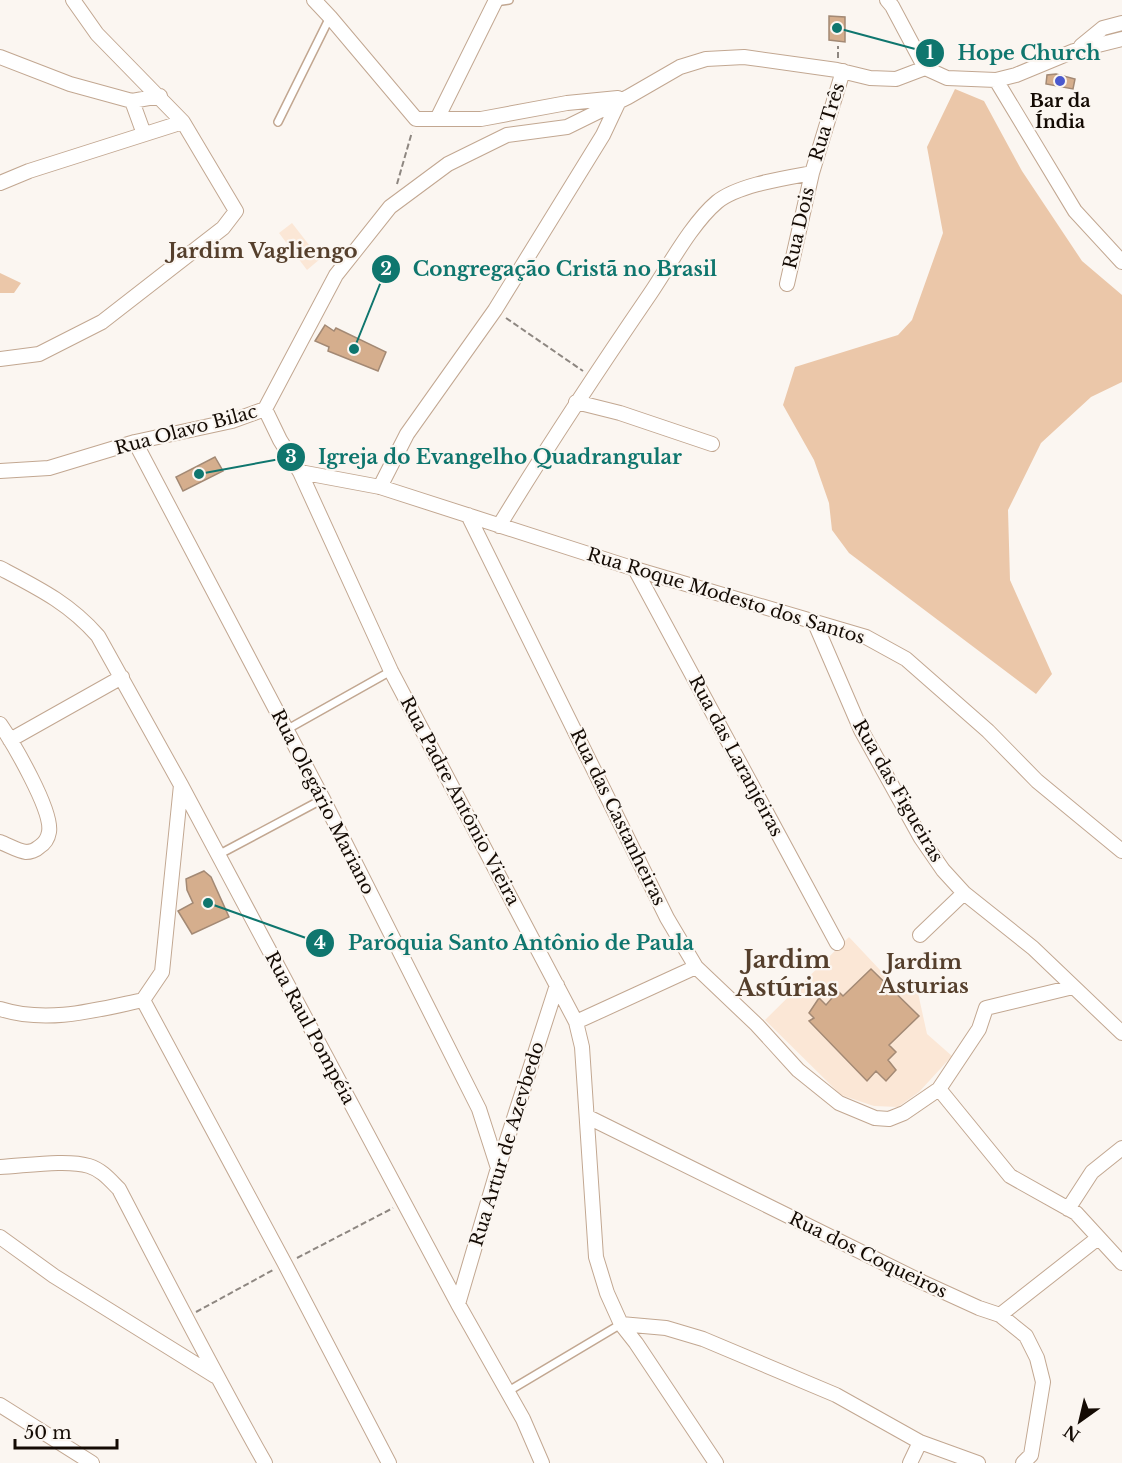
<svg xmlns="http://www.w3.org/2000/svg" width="1122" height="1463" viewBox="0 0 1122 1463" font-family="'Libre Baskerville',serif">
<rect width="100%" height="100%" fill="#fbf6f1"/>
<!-- built -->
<path fill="#fbe7d6" d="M292,223l28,36 -13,11 -28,-37z
M849,937l48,51 21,5 9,41 25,22 -33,36 -21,15 -24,-1 -33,-11 -76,-75z"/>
<!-- green -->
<path fill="#ebc7a9" d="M955,89l29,12 38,70 60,90 40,34v87l-31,15 -50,46 -33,67 2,70 42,94 -16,20 -187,-141 -17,-23 -3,-27 -15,-43 -31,-55 12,-38 103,-32 14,-15 31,-87 -16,-86z
M0,273l21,10 -7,10h-14z"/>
<!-- building -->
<path fill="#d5ae8d" stroke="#a38974" stroke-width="1.5" d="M829,16l16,1v25l-16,-2z
M1056,74l19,5 -2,10 -27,-5 1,-9z
M325,325l9,6 2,-3 50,24 -8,19 -50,-20 1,-4 -14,-6z
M215,457l8,14 -40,20 -7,-14z
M204,871l7,6 18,40 -37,17 -14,-23 15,-8 -6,-13 -1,-11z
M871,969l48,47 -30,29 7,7 -8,8 8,10 -10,11 -10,-10 -9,10 -58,-60 5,-3 -5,-5 10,-15 7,7 12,-14 5,5z"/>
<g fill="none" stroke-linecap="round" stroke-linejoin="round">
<!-- service casing -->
<g stroke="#c2a791" stroke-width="10">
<path id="service" d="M495,2l14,-2
M278,122l52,-105
M286,730l105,-59
M218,855l105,-56
M507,1392l114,-68"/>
</g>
<!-- minor casing -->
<g stroke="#c2a791" stroke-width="16">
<path id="minor" d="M314,0l16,17 86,102h65l86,-16 51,-5
M887,0l5,6 33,62
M1081,46l22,-18 19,-5
M0,57l70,27 62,17 28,-5
M925,68l22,10 49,2 20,-5 58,-24 48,-12
M996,80l79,131 47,51
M132,101l12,33
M437,119l59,-119
M0,183l29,-12 154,-49
M787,284l25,-111 31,-102
M0,359l39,-5 63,-32 121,-94 13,-17 -53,-89 -86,-88 -24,-34
M576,402l44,11 92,31
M265,409l15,31 20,32 91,199 185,351 6,25 14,210 11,36 14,31 15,19 80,120
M135,442l188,357 156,310 19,59
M0,471l49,-3 86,-26 97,-21 33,-12 71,-134 54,-68 58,-43 59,-29 60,-8 61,-30 52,-30 26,-8 38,-2 93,13 33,8 26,1 29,-11
M300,472l80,15 255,82 231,68 40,22 82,72 49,50 85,70
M380,487l27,-53 88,-124 108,-175 16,-34
M468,515l199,403 29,49 61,58 41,45 41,33 36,15 14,1 15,-6 35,-24 40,-60 7,-21 87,-21
M499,526c48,-79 99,-156 151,-232 19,-28 42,-71 67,-92 21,-17 68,-24 95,-29
M0,568c38,20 69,35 98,68l83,149 277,519 65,115 19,44
M635,569l202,374
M814,621l47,109 60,108 22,32 21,23 69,55 89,85
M0,724c13,19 53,87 49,108 -1,6 -5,12 -10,15 -3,3 -9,5 -13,5 -8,-1 -18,-7 -26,-10
M10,740l112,-63
M920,935l44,-42
M143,1000l142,264 104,199
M143,1000l19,-28 19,-187
M0,1009c48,15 96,1 143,-9
M576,1022l120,-55
M939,1089l71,87 66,37 46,50
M588,1117l334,165 57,26 21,7 26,21 11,22 6,24 -12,73 -8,8
M0,1167c24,-1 67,-8 89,-1 13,4 21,14 30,23 48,92 95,184 146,274
M1068,1209l24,-37 30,-24
M0,1237l54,39 161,100
M458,1304l40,-136 59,-183
M1000,1315l98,-77
M621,1324l45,4 37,11 133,56 84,47 58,21
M0,1405l92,58
M910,1463l10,-21"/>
</g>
<!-- path -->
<path stroke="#8e8781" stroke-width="2" stroke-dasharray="6 3" stroke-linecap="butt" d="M838,58v-12
M397,184l15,-52
M506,318l77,53
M297,1258l96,-50
M196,1312l77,-42"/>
<!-- service -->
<use href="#service" stroke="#fff" stroke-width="7"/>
<!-- minor -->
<use href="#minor" stroke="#fff" stroke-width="14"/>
</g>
<!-- markers -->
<circle fill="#4a58cd" stroke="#fbf6f1" stroke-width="2" cx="1060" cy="81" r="6"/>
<g text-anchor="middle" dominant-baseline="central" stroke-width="4.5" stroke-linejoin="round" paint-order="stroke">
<!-- poi labels -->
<g font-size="18" font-weight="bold" fill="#140b04" stroke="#fbf6f1">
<text x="1060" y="101">Bar da<tspan x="1060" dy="21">Índia</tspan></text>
</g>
<!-- street labels -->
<g font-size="18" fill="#140b04" stroke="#fbf6f1">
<text transform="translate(827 122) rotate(-73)">Rua Três</text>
<text transform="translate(799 228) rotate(-77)">Rua Dois</text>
<text transform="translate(186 430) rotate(-15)">Rua Olavo Bilac</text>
<text transform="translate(726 596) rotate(17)">Rua Roque Modesto dos Santos</text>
<text transform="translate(736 756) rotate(62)">Rua das Laranjeiras</text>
<text transform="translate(898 791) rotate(60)">Rua das Figueiras</text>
<text transform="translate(460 801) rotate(62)">Rua Padre Antônio Vieira</text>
<text transform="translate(323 802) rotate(63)">Rua Olegário Mariano</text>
<text transform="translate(618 817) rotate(64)">Rua das Castanheiras</text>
<text transform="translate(310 1028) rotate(62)">Rua Raul Pompéia</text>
<text transform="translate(507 1144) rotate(-73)">Rua Artur de Azevbedo</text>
<text transform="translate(868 1255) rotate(26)">Rua dos Coqueiros</text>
</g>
<!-- quarter labels -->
<g font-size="21" font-weight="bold" fill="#553f2c" stroke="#fbf6f1">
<text x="263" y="251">Jardim Vagliengo</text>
<text x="924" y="962">Jardim<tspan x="924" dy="24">Asturias</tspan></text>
</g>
<!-- district labels -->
<g font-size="24" font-weight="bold" fill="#553f2c" stroke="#fbf6f1">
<text x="787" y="959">Jardim<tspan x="787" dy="28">Astúrias</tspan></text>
</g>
</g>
<!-- callouts -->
<path fill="none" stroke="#0f766e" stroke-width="2" d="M837 28L930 53M354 349L386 269M199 474L291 457M208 903L320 943"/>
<g fill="#0f766e" stroke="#fbf6f1" stroke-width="2">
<circle cx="837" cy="28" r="6"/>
<circle cx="354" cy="349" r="6"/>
<circle cx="199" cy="474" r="6"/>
<circle cx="208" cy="903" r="6"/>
<circle cx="930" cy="53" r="15"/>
<circle cx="386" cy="269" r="15"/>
<circle cx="291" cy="457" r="15"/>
<circle cx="320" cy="943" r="15"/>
</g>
<g font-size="18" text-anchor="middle" font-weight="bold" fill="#fff">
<text x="930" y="59">1</text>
<text x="386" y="275">2</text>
<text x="291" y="463">3</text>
<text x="320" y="949">4</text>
</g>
<g font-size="20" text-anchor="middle" font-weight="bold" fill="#0f766e" stroke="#fbf6f1" stroke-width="4.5" stroke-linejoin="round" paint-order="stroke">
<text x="1029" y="60">Hope Church</text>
<text x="565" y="276">Congregação Cristã no Brasil</text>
<text x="500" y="464">Igreja do Evangelho Quadrangular</text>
<text x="521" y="950">Paróquia Santo Antônio de Paula</text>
</g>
<!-- north arrow -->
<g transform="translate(1080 1421) rotate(214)" stroke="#fbf6f1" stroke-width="4.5" paint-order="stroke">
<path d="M0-4.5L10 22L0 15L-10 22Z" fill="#140b04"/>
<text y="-9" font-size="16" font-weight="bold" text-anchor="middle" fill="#140b04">N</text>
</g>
<!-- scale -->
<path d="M15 1439v9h102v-9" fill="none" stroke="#140b04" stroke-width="3"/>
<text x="24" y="1439" font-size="18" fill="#140b04" stroke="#fbf6f1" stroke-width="4.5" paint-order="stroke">50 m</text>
</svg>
